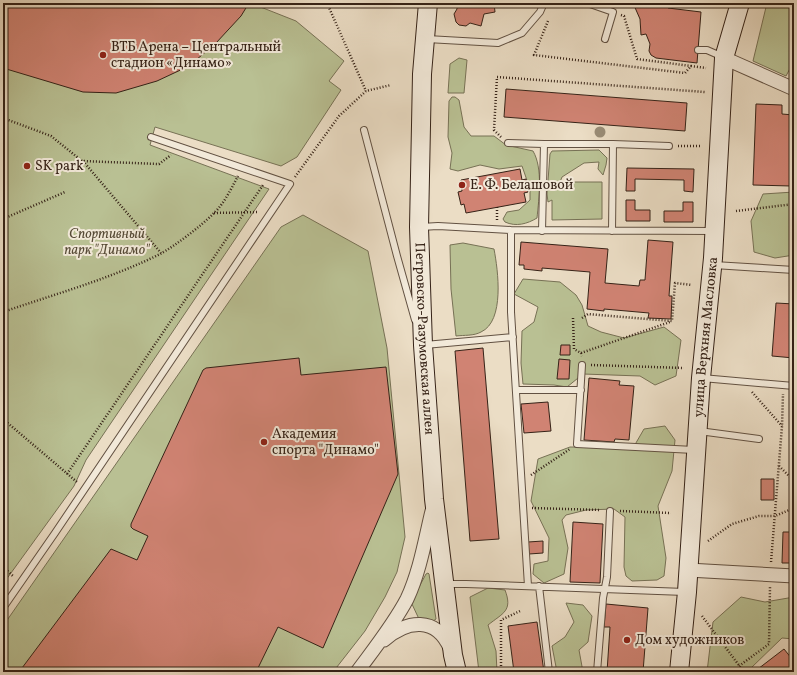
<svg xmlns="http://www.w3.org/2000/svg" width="797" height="675" viewBox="0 0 797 675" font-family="Vollkorn,serif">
<rect width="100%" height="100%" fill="#ebddc5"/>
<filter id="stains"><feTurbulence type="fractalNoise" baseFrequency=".005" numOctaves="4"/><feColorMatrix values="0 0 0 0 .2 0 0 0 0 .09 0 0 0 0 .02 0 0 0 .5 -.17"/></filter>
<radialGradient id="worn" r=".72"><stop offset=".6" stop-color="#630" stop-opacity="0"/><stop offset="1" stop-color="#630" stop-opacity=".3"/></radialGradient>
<!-- green -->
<path fill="#b9c093" stroke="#777155" d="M3,3h250v1l43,17 48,40 -15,20 12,9 -44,67 -16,9 -126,-39 -5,18 119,44 -183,271 -12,26 -71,98z
M767,3h27v58l-8,15 -33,-15z
M459,58l8,2 -3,33h-16l2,-29z
M452,97h3l4,3 5,27 7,9h23l12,9 27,6c10,17 6,47 4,67 -10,6 -21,9 -32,4l-2,-3 4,-7 12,-2 11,-10v-11l-8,-23 -23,3 -19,-4 -22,6 -8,-2 2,-16 -4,-16 1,-36z
M599,150l8,8 -1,7 -3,10 -5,-6 1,-7 -15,1 -22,14 -2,5h42v37l-50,1v-20l-4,2 -1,-8 3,-40 2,-3z
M794,192v63l-19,3 -21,-6 -3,-31 12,-27z
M303,215l65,36 19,97 18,189 -8,35 -12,25 -20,34 -32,41h-330v-46l278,-399z
M463,243l31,6c4,21 11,72 -13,83 -7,4 -17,3 -25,4l-5,-47 -1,-44z
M523,279l37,3 16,13 6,10 6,21 13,6 23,6 40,-11 17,13 -5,36 -21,9 -15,-9 -57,-2 -16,13 -13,-2 -31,-1 -2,-21 1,-32 12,-9 4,-15 -24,-13z
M665,426l10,14 -3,31 -14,35 8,52 -2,18 -7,4 -25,1 -6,-5 -2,-9 1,-50 -11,-8 -28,1 -20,5 -4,5 6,28 -4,26 -20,9 -11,-9 1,-10 14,-3 1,-23 -18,-37 7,-42 32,-12 63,1 11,-19z
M428,573l1,1 7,45 -3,2 -14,-2 -8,-17 15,-28z
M488,588l17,2c8,21 -2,23 -17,35l8,26 1,21h-18l-9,-75z
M741,597l24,5 29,-5v42l-12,-1 -31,30 -2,4h-42l6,-50z
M566,603l17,2 9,11 -4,26 -9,8 4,22h-26l-5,-26 13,-9 9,-15z"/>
<!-- building -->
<path fill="#d08373" stroke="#352217" d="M3,3h246l-8,13 -25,27 -27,23 -32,15 -41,12 -33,-1 -80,-24z
M457,3h37l1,9 -11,2 -3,12 -11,-3 -4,3 -7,-1 -3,-3 -2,-8 3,-5z
M633,3h33l2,5 33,4 -4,51 -41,-5 -5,-3 -2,-4 1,-7 -4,-10 -5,1 -1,-16z
M506,89l181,14 -2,28 -181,-14z
M756,104l26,1v9l12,1 -1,31h1v23h-2l-1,17 -38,-1z
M627,168l67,1 -1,23 -9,-1v-11l-49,-1v12h-9z
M520,169l2,11 4,-1 2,13 -4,1 2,9 -60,11 -2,-9 -3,1 -3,-13 4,-1 -1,-11z
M626,200h9v10h15v11h-24z
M683,202h10v20h-29v-11h19z
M648,240l25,2 -4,54h3l-1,23 -23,-1 1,-5 -45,-4v2l-17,-2 3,-37 -48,-4v3l-18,-2v-4h-5l2,-23 87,7 -3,34 34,3 1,-6h5z
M776,303l18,1v54l-22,-2z
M561,345h9v10h-10z
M483,348l16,191 -29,2 -15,-190z
M299,358l2,17 85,-8 12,107 -75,174 -45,-21 -20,41 2,1 -2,3h-239l92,-123 26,11 11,-24 -15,-7 -2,-2v-3l72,-154 3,-2z
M559,359l11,1 -1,19h-12z
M589,378l31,3 -1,4 15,1 -5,54 -14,-1 -1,3 -30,-2z
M548,402l3,29 -27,2 -3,-29z
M761,479h13v21h-13z
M573,522l30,2 -3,59 -30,-1z
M783,532h11v31h-12z
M543,541v12l-14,1 -1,-12z
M606,604l42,4 -5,64h-36l3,-45h-6z
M537,622l7,50h-30l-6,-46z
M784,649l8,10 2,-2v15h-40z"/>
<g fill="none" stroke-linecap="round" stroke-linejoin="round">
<!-- lane casing -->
<g stroke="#625142" stroke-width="8">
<path id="lane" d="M587,3l26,9 -8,27
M427,39l71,4 24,-10 18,-21 4,-9
M698,50h9l16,7
M364,130l33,126 18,64
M508,143l36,1
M613,144l56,2
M421,227l17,-1 73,4 202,1
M511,230v82l17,274
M542,231l2,-87h69l-1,87
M714,265l80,5
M425,345l88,-8
M582,365l-5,79 117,6
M702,378l92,8
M516,390h65
M699,431l60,8
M447,584h19l219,8
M539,586l10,86
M3,608l52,-75 235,-349 -139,-47
M597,672l6,-74 4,-21 3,-66"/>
</g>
<!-- street casing -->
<g stroke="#625142" stroke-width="15">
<path id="street" d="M724,58l70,31
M688,570l106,6
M384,640c23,-20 52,-24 66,8
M357,672c17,-23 37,-48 50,-73 13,-28 18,-59 25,-88"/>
</g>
<!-- secondary casing -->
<g stroke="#352217" stroke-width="20">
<g id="secondary">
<path id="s1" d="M428,3l-6,71 -3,153 4,118 11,154 19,156 4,17"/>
<path id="s2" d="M679,672l8,-80 14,-214 12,-120 11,-200 16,-55"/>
</g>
</g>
<!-- path -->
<path stroke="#352217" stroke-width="2.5" stroke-dasharray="1 2" stroke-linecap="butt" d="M327,3l39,88
M621,15l3,1 13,43 54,7
M548,21l-14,34 151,18 6,-7 15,2
M3,118l48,18 31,25 77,3 12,-9
M501,137l-7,-7 3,-53 208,15
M678,146h24
M83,161l78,92
M295,177l44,-61 27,-25 25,-6
M497,207v14
M736,211l58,-7
M214,213l45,-1
M3,219l62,-27
M3,312c52,-18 107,-33 157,-58 15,-8 41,-28 53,-40 11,-10 18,-25 25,-38
M573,318l1,31 7,4 1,3
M582,318l6,-4 84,7 3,-38 17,2
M581,353l89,-31
M591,365l93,3
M752,392l30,34
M3,419l74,63
M779,466l15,15
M67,474l196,-289
M531,475l39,-26
M532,508l69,2
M620,511l51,2
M708,541l24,-17 27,-8h16l19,-8
M771,562l11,-136 1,-32
M3,567l10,9
M702,616l42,56
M739,666l30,-22 1,-57
M501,672v-52l19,-9"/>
<!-- lane -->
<use href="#lane" stroke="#f2e9d9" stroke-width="6"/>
<!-- street -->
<use href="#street" stroke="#f2e9d9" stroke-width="13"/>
<!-- secondary -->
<use href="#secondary" stroke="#f2e9d9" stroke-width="18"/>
</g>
<!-- trees -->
<circle fill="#998c76" cx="600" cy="132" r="5.5"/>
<!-- markers -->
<g fill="#8f2418" stroke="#f2e9d9" stroke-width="1.5">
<circle cx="103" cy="55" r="4"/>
<circle cx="27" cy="166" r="4"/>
<circle cx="462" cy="185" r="4"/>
<circle cx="264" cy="442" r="4"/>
<circle cx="627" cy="640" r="4"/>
</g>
<g text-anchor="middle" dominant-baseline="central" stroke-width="4" stroke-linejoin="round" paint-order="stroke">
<!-- poi labels -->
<g font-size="14" fill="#352217" stroke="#f2e9d9" text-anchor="start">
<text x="111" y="47">ВТБ Арена – Центральный<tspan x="111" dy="16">стадион «Динамо»</tspan></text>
<text x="35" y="166">SK park</text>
<text x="470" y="185">Е. Ф. Белашовой</text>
<text x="272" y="434">Академия<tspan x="272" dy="16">спорта "Динамо"</tspan></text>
<text x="635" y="640">Дом художников</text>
</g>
<!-- park labels -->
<g font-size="14" font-style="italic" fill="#564a36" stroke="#f2e9d9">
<text x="107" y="234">Спортивный<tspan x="107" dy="16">парк "Динамо"</tspan></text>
</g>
<!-- street labels -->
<g font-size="14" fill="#352217" stroke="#f2e9d9">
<text stroke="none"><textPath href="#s2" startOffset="336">улица Верхняя Масловка</textPath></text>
<text stroke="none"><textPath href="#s1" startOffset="336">Петровско-Разумовская аллея</textPath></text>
</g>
</g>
<!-- margin -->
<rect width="797" height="675" fill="none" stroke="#ebddc5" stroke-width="16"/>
<rect x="4" y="4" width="789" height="667" fill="none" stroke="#352217" stroke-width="2"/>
<rect x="8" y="8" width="781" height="659" fill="none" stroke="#352217"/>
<rect width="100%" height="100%" filter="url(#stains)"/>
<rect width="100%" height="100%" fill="url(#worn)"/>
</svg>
